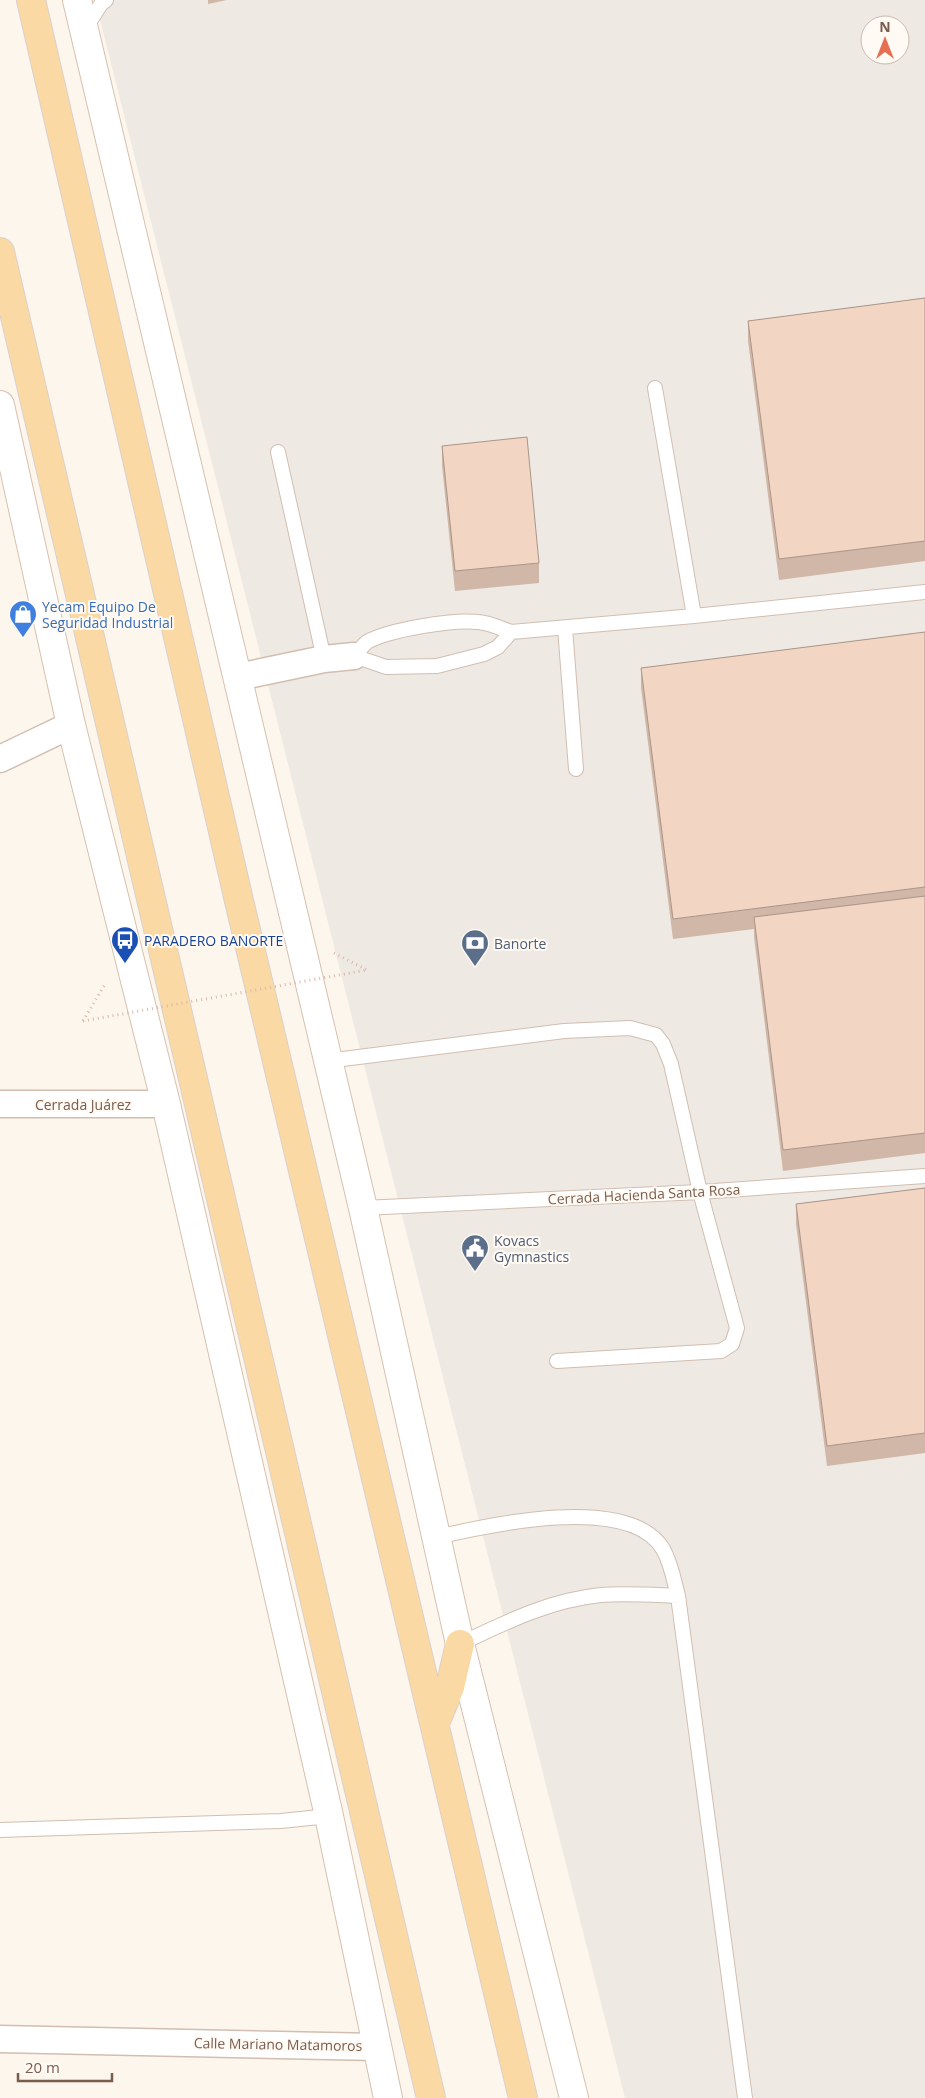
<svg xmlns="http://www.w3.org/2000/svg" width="925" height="2098" viewBox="0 0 925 2098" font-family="'Open Sans',sans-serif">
<rect width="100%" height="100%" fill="#fdf6ec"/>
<!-- industrial -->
<path fill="#efe9e4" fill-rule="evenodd" d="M95,0h830v2098h-300zM870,25h30v30h-30z"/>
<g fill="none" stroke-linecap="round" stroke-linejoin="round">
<!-- lane casing -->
<g stroke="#d1beb0" stroke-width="16">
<path id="lane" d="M85,29l16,-25 5,-4
M655,388l39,228
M278,452l46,207
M565,628l11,141
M511,632l-13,15 -14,7 -47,12 -51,1 -32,-11c4,-4 8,-10 13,-14 21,-12 86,-23 111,-20 12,1 22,6 33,10l183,-16 231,-24
M327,1061l237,-30 66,-3 26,7 7,9 8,20 29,128 37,136 -5,16 -11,7 -164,10
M363,1208l337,-16 225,-16
M437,1537c52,-12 192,-44 226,12 8,14 11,31 15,47l67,502
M460,1644c46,-22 90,-44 141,-49 25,-2 52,0 77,1
M0,1830l281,-9 48,-5"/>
</g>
<!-- street casing -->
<g stroke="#d1beb0" stroke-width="29">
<path id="street" d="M238,677l86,-18 30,-3
M0,759l71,-34
M0,1104h166
M0,2039l377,8"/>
</g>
<!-- secondary casing -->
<g stroke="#d6c0b0" stroke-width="30">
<path id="secondary" d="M77,0l286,1208 97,436 114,454
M0,405l71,320 95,379 163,712 59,282"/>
</g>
<!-- primary casing -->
<g stroke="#dad1cd" stroke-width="30">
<path id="primary" d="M31,0l209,905 283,1193
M0,252l431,1846
M435,1723l15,-36 10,-43"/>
</g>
<!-- path -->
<path stroke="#d9b8a5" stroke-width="3" stroke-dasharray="1 4" stroke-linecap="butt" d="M334,953l33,17
M83,1021l22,-37"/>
<!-- lane -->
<use href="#lane" stroke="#fff" stroke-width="14"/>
<!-- street -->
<use href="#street" stroke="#fff" stroke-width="26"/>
<!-- secondary -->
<use href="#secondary" stroke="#fff" stroke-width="28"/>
<!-- primary -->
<use href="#primary" stroke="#fbd9a5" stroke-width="28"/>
<!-- path-bridge -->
<path stroke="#d9b8a5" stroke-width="3" stroke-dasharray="1 4" stroke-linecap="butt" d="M83,1021l284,-51"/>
</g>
<!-- wall -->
<path fill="#d1b7a8" d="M208,0h19l-19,4z
M925,298v263l-146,19 -31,-239v-20z
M442,446l97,117v20l-84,8 -13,-125z
M925,632v521l-142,18 -29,-234v-8l-81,10 -32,-251v-20z
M925,1188v265l-98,13 -31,-242v-20z"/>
<!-- building -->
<path fill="#f3d5c3" stroke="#aa9588" d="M925,298v243l-146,18 -31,-238z
M527,437l12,126 -84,8 -13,-125z
M925,632v255l-252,32 -32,-251z
M925,896v237l-142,17 -29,-233z
M925,1188v245l-98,13 -31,-242z"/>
<!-- icons -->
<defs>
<g id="shop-pin" transform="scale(1.4375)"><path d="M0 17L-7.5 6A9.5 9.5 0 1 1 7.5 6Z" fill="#3f7fe0" stroke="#fffaf3"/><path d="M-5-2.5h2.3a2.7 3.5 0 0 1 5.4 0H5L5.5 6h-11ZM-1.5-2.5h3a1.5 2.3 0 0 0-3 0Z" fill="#fff"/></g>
<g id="bus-pin" transform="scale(1.4375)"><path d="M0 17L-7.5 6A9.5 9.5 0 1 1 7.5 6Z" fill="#1a4fb4" stroke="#fffaf3"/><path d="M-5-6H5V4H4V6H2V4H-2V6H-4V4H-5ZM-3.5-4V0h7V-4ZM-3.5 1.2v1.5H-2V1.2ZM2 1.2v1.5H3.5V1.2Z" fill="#fff"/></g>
<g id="bank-pin" transform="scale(1.4375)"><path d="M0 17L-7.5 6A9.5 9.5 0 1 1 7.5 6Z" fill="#5c6f8a" stroke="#fffaf3"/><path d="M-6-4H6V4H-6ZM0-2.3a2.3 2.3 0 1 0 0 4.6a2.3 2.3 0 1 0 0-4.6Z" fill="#fff"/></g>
<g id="civic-pin" transform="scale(1.4375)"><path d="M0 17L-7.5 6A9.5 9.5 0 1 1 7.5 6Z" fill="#5c6f8a" stroke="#fffaf3"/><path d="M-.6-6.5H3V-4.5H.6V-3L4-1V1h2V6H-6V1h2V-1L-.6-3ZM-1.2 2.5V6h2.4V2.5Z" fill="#fff"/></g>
</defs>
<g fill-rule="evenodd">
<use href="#shop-pin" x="23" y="614"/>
<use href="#bus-pin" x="125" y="940"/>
<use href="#bank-pin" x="475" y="943"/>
<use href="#civic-pin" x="475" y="1248"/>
</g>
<g text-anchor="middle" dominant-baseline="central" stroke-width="4" stroke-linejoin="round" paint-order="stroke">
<!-- shop labels -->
<g font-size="14" fill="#366cbe" stroke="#fffaf3" text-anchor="start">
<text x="42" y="606">Yecam Equipo De<tspan x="42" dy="16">Seguridad Industrial</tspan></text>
</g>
<!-- transit labels -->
<g font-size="14" fill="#164399" stroke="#fffaf3" text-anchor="start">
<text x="144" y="940">PARADERO BANORTE</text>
</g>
<!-- service labels -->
<g font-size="14" fill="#4e5e75" stroke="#fffaf3" text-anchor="start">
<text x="494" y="943">Banorte</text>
<text x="494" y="1240">Kovacs<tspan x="494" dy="16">Gymnastics</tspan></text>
</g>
<!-- street labels -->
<g font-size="14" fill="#7a5c4d" stroke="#fffaf3">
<text x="83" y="1104">Cerrada Juárez</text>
<text transform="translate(644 1194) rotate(-3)">Cerrada Hacienda Santa Rosa</text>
<text transform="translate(278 2044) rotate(1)">Calle Mariano Matamoros</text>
</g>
</g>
<!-- north arrow -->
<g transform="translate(885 40)"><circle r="24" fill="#fffaf3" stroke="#cabbb1"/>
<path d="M0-4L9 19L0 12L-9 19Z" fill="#e76f51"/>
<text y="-8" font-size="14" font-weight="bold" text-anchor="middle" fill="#7a5c4d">N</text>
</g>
<!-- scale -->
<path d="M18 2073v8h94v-8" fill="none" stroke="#7a5c4d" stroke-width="2.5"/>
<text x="25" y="2073" font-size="15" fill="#7a5c4d" stroke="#fffaf3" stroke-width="4" paint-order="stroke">20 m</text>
</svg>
